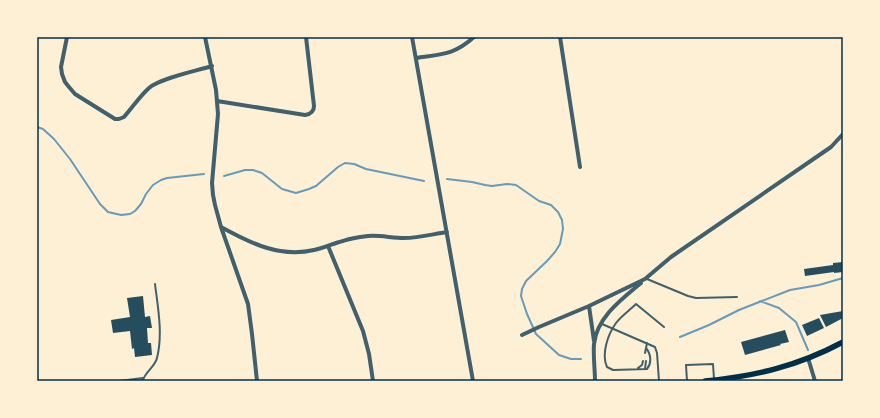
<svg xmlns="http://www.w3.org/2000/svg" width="880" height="418" viewBox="0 0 880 418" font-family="Figtree,sans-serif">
<rect width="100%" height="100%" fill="#fdf0d5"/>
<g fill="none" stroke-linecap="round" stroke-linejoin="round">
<!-- stream -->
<path stroke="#669bbc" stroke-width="2" d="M37,127l6,2 11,10 16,20 30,45 8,8 13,3 9,-1 5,-3 6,-7 5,-10 7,-9 8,-5 6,-2 37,-4
M224,176l21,-6h8l9,3 20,16 14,4 13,-4 7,-3 22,-19 7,-4 9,1 12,5 58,12
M447,179l25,3 13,3 7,1 15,-2 9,1 23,16 12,4 7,7 4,8 1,9 -3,15 -5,8 -8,9 -21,20 -4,8 -1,7 6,18 9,20 23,21 12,4h10
M760,301l19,7 17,14 12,28
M680,337l29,-12 30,-15 51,-20 29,-5 24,-7"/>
</g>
<!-- building -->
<path fill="#264d5e" d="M843,262v10l-9,1v-1l-29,4 -1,-7 29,-4v-2z
M143,296l2,21 5,-1 2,12h-5l1,15h3l1,12 -17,2 -1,-9 -2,1 -2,-18 -17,2 -2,-13 19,-3 -3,-19z
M843,311v7l-17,9 -6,-12z
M819,318l5,10 -17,8 -5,-11z
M785,330l4,12 -9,2 1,1 -36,10 -4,-13z"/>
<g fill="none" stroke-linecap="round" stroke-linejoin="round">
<!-- service -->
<path stroke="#3f606c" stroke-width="2" d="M647,279l41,17 8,2 41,-1
M602,324l53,23 2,6 2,28
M646,348c5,6 6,15 1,21l-34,1 -6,-3c-6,-13 1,-33 9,-44 5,-7 14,-13 20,-19l28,23
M645,353l2,-10
M638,368l4,-3 1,-4
M645,369l1,-8
M119,381l24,-3
M143,381c0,-7 12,-14 14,-23 6,-24 1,-50 -2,-74
M687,381l-1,-16 27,-1 1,15"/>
<!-- minor -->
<path stroke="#3f606c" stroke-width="4" d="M67,37l-6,30 1,7 3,8 4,5 6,7 40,25h4l5,-2c8,-9 16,-21 25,-29 12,-10 47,-17 63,-22
M205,37l11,53 2,24 -6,69 1,12 2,10 6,22 27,77 4,30 5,47
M412,37l61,344
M560,37l20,130
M416,58c26,-4 38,-3 58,-21
M217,101l88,14c6,-1 9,-4 9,-9l-8,-69
M221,227c29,16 59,31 93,23 10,-2 20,-7 29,-9 8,-3 16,-4 25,-5 12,-1 24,2 36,2 15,0 29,-4 43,-6
M328,246l35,85 6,23 4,27
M589,306l5,35
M522,335l17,-8 50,-21 56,-27 26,-22 160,-110 12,-13
M808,358l7,23
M595,381c0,-12 -2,-25 -1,-37 3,-27 28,-45 47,-61"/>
<!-- secondary -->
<path stroke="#003049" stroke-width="5.5" d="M705,381c51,-5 93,-15 138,-39"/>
</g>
<!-- border -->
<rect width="880" height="418" fill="none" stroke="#fdf0d5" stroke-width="76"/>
<rect x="38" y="38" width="804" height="342" fill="none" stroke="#003049" stroke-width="1.5"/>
</svg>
